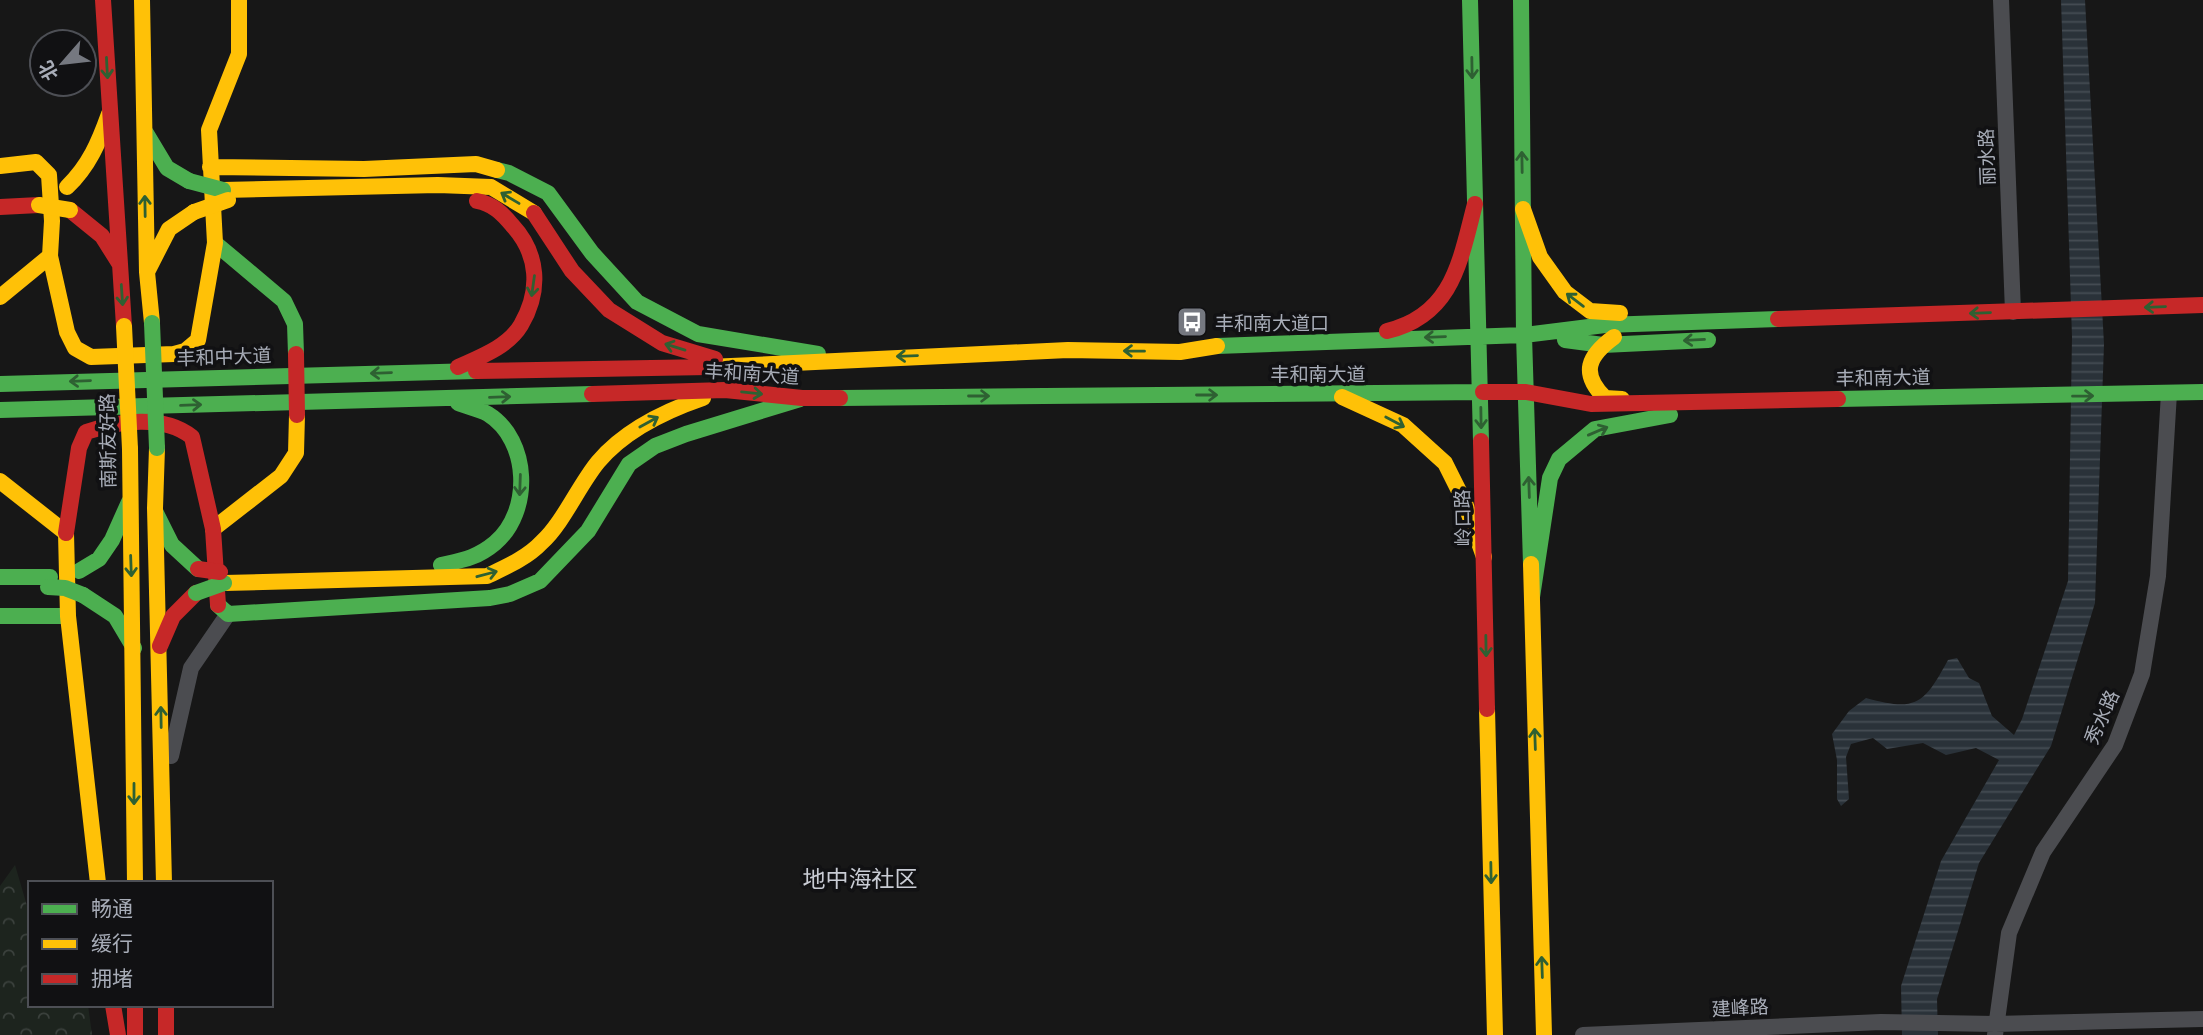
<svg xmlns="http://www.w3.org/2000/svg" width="2203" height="1035" viewBox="0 0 2203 1035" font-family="Lato,'Noto Sans SC',sans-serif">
<defs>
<pattern id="forest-crowns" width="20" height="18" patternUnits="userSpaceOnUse" patternTransform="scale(1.75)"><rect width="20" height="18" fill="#1d241e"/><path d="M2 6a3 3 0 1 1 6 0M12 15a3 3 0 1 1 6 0" fill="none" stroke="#3b413d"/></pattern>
<pattern id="water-rules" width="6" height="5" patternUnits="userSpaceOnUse" patternTransform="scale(1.75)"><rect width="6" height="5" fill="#2a3239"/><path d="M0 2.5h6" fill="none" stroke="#464d54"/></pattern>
</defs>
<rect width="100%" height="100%" fill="#171717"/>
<!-- forest -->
<path fill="url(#forest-crowns)" d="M15,865l15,51v89h58l4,30h-92v-149z"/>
<!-- water -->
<path fill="url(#water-rules)" d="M2061,0h24l19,344 -9,259 -44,143 -72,117 -42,136 1,36h-36l-1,-49 40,-125 58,-101 -23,-12 -30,7 -23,-12 -36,6 -14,-11 -22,6 -5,13 3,42 -8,7 -4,-7v-39l-5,-26 17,-23 17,-13c51,14 58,6 82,-38l9,-2 12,20 10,5 13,33 22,19 8,-16 46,-138 4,-244z"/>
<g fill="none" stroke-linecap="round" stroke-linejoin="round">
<!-- street -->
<path stroke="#4b4c50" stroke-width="16" d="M2001,0l12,312
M171,756l20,-88 37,-54
M1583,1035l298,-13 114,2 208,-5
M1995,1035l14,-102 34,-81 72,-107 27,-71 16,-98 11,-183"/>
<!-- fast -->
<path stroke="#4caf50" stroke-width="16" d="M1470,0l11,441
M1521,0l3,335 7,229
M146,133l21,35 22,13
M497,170l12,3 39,20 44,60 45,49 61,32 120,20
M215,243l69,58 11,23 1,30
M1565,340l38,5 105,-5
M1217,346l307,-11 81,-10 173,-6
M0,384l476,-13
M840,398l643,-6
M1838,399l365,-7
M0,410l592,-16
M156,513l16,32 26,24
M441,565c22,-5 36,-7 54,-22 37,-31 35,-103 -7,-129 -8,-5 -21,-7 -30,-11
M79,571l20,-12 13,-19 17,-38
M0,577h50
M83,595l32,21 19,32
M1532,597l18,-119 9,-19 36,-30 75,-14
M218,605l10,9 262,-16 20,-4 30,-13 48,-50 41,-67 26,-18 31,-12 114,-35
M0,616h68"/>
<!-- slow -->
<path stroke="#ffc107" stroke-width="16" d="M142,0l5,272 5,51
M0,166l36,-4 13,13 3,46 -2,35 -50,41
M210,167l154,2 112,-5 21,6
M67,187c22,-21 32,-45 42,-73
M223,190l215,-5 53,2 43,26
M1523,209l17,48 25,35 25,19 30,2
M50,256l17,76 8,16 16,9 83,-3 11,-3 13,-11 17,-97 -6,-113 30,-76v-54
M147,272l22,-43 25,-17
M1614,337c-26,19 -34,36 -9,61l17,1
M709,367l359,-17 112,2 37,-6
M1342,397l61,28 42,38 20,40 19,54
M157,448l-2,60 9,375
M130,449l5,434
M0,481l66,52 2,83 30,267
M213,529l68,-53 15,-23 1,-38
M1531,564l13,471
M224,583l263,-7c19,-9 40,-18 55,-34 21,-19 37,-57 56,-80 26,-31 67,-51 105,-64
M1487,709l8,326"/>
<!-- jam -->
<path stroke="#c62828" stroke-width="16" d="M103,0l21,326
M0,207l39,-2
M70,210l32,26 17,27
M534,213l38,58 37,39 53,33 53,16
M1778,319l425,-14
M1387,331c66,-16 73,-70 88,-127
M458,367c22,-10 50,-20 63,-42 20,-34 18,-71 -9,-100 -10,-12 -19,-21 -35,-24
M476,371l233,-4
M1483,392h43l65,12 247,-5
M592,394l133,-4 77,8h38
M1481,441l6,268
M66,533l13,-85 7,-16c33,-11 77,-18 106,5l21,92 5,76
M160,646l13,-30 23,-23
M113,1005l5,30
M135,1005v30
M166,1005v30"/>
<!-- fast-bridge -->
<path stroke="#4caf50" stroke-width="16" d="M189,181l34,9
M152,323l5,125
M48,587l17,1 18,7
M196,593l28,-10"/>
<!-- slow-bridge -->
<path stroke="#ffc107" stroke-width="16" d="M39,205l31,5
M194,212l34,-12
M124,326l6,123"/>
<!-- jam-bridge -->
<path stroke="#c62828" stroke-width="16" d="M296,354l1,61
M198,569l22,3"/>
</g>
<!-- one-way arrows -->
<defs><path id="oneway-shaft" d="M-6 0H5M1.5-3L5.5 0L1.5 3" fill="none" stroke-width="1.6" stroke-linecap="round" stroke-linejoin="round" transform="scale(1.75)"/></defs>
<g stroke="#2e6032">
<use href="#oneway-shaft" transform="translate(107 68) rotate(87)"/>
<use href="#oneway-shaft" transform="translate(1472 68) rotate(89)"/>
<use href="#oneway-shaft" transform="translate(1522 162) rotate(-91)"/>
<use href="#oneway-shaft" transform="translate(510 198) rotate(-149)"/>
<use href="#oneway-shaft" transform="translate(145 206) rotate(-91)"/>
<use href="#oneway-shaft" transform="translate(533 286) rotate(98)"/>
<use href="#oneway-shaft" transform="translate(122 295) rotate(86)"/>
<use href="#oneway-shaft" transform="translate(1575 300) rotate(-143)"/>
<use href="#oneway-shaft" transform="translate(2155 307) rotate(178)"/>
<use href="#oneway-shaft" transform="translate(1980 313) rotate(178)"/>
<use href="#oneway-shaft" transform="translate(1435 337) rotate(178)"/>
<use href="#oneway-shaft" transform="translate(1694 340) rotate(177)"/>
<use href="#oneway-shaft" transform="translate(675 347) rotate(-163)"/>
<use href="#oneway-shaft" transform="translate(1134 351) rotate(-179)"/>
<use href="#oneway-shaft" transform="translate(907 356) rotate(178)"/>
<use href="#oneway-shaft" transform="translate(381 373) rotate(178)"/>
<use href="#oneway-shaft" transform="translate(80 381) rotate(178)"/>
<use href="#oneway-shaft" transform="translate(752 393) rotate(6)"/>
<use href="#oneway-shaft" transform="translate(1207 395)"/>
<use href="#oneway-shaft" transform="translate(979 396)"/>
<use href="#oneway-shaft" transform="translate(2083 396) rotate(-1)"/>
<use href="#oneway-shaft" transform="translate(500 397) rotate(-2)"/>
<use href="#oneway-shaft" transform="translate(191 405) rotate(-2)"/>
<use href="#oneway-shaft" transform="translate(1481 418) rotate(89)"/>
<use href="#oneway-shaft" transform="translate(649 422) rotate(-29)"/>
<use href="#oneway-shaft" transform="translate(1395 422) rotate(28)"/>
<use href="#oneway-shaft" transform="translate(1598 431) rotate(-23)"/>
<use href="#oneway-shaft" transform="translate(520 485) rotate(92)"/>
<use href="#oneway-shaft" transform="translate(1529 487) rotate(-92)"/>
<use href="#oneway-shaft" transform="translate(131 566) rotate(88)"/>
<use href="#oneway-shaft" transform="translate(487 574) rotate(-15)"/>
<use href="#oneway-shaft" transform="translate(1486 646) rotate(89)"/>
<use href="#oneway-shaft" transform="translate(161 717) rotate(-91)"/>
<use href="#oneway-shaft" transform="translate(1535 739) rotate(-92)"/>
<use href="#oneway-shaft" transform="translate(134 794) rotate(90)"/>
<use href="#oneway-shaft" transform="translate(1491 873) rotate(89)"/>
<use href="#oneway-shaft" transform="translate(1542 967) rotate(-92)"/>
</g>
<!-- icons -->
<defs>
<g id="bus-square" transform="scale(1.575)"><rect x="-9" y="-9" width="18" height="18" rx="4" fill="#757880" stroke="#111113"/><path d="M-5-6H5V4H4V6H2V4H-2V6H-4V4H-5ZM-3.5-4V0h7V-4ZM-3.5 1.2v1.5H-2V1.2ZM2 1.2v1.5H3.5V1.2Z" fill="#fff"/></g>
</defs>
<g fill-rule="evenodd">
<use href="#bus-square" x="1192" y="322"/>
</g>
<g text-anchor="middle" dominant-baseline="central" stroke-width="7" stroke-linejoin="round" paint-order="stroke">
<!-- street labels -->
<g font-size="19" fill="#a8adb8" stroke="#111113">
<text transform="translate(1986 157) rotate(-92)">丽水路</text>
<text transform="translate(224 356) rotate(-2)">丰和中大道</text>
<text transform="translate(752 373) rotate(4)">丰和南大道</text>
<text x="1318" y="373">丰和南大道</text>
<text transform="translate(1883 377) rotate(-1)">丰和南大道</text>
<text transform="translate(107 441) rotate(-91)">南斯友好路</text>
<text transform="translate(1462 518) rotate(-91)">岭口路</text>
<text transform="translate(2101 717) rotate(-66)">秀水路</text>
<text transform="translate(1740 1007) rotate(-3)">建峰路</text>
</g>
<!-- poi labels -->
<g font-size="19" fill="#a8adb8" stroke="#111113" text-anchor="start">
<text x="1215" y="322">丰和南大道口</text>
</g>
<!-- quarter labels -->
<g font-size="23" fill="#c9ccd4" stroke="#111113">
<text x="860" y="878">地中海社区</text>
</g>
</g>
<!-- legend -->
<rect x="28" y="881" width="245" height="126" fill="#111113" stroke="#4d4f55" stroke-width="2"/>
<rect x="42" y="904" width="35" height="10" fill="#4caf50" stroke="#4d4f55" stroke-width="2"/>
<text x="91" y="916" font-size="21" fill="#a8adb8">畅通</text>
<rect x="42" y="939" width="35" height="10" fill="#ffc107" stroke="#4d4f55" stroke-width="2"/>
<text x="91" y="951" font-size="21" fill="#a8adb8">缓行</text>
<rect x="42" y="974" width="35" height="10" fill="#c62828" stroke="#4d4f55" stroke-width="2"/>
<text x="91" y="986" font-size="21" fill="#a8adb8">拥堵</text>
<!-- north arrow -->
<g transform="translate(63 63) rotate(242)"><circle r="33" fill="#111113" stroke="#4d4f55" stroke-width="2"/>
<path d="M0-5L12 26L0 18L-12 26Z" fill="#757880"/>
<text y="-10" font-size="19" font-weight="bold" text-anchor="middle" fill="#a8adb8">北</text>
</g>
</svg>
